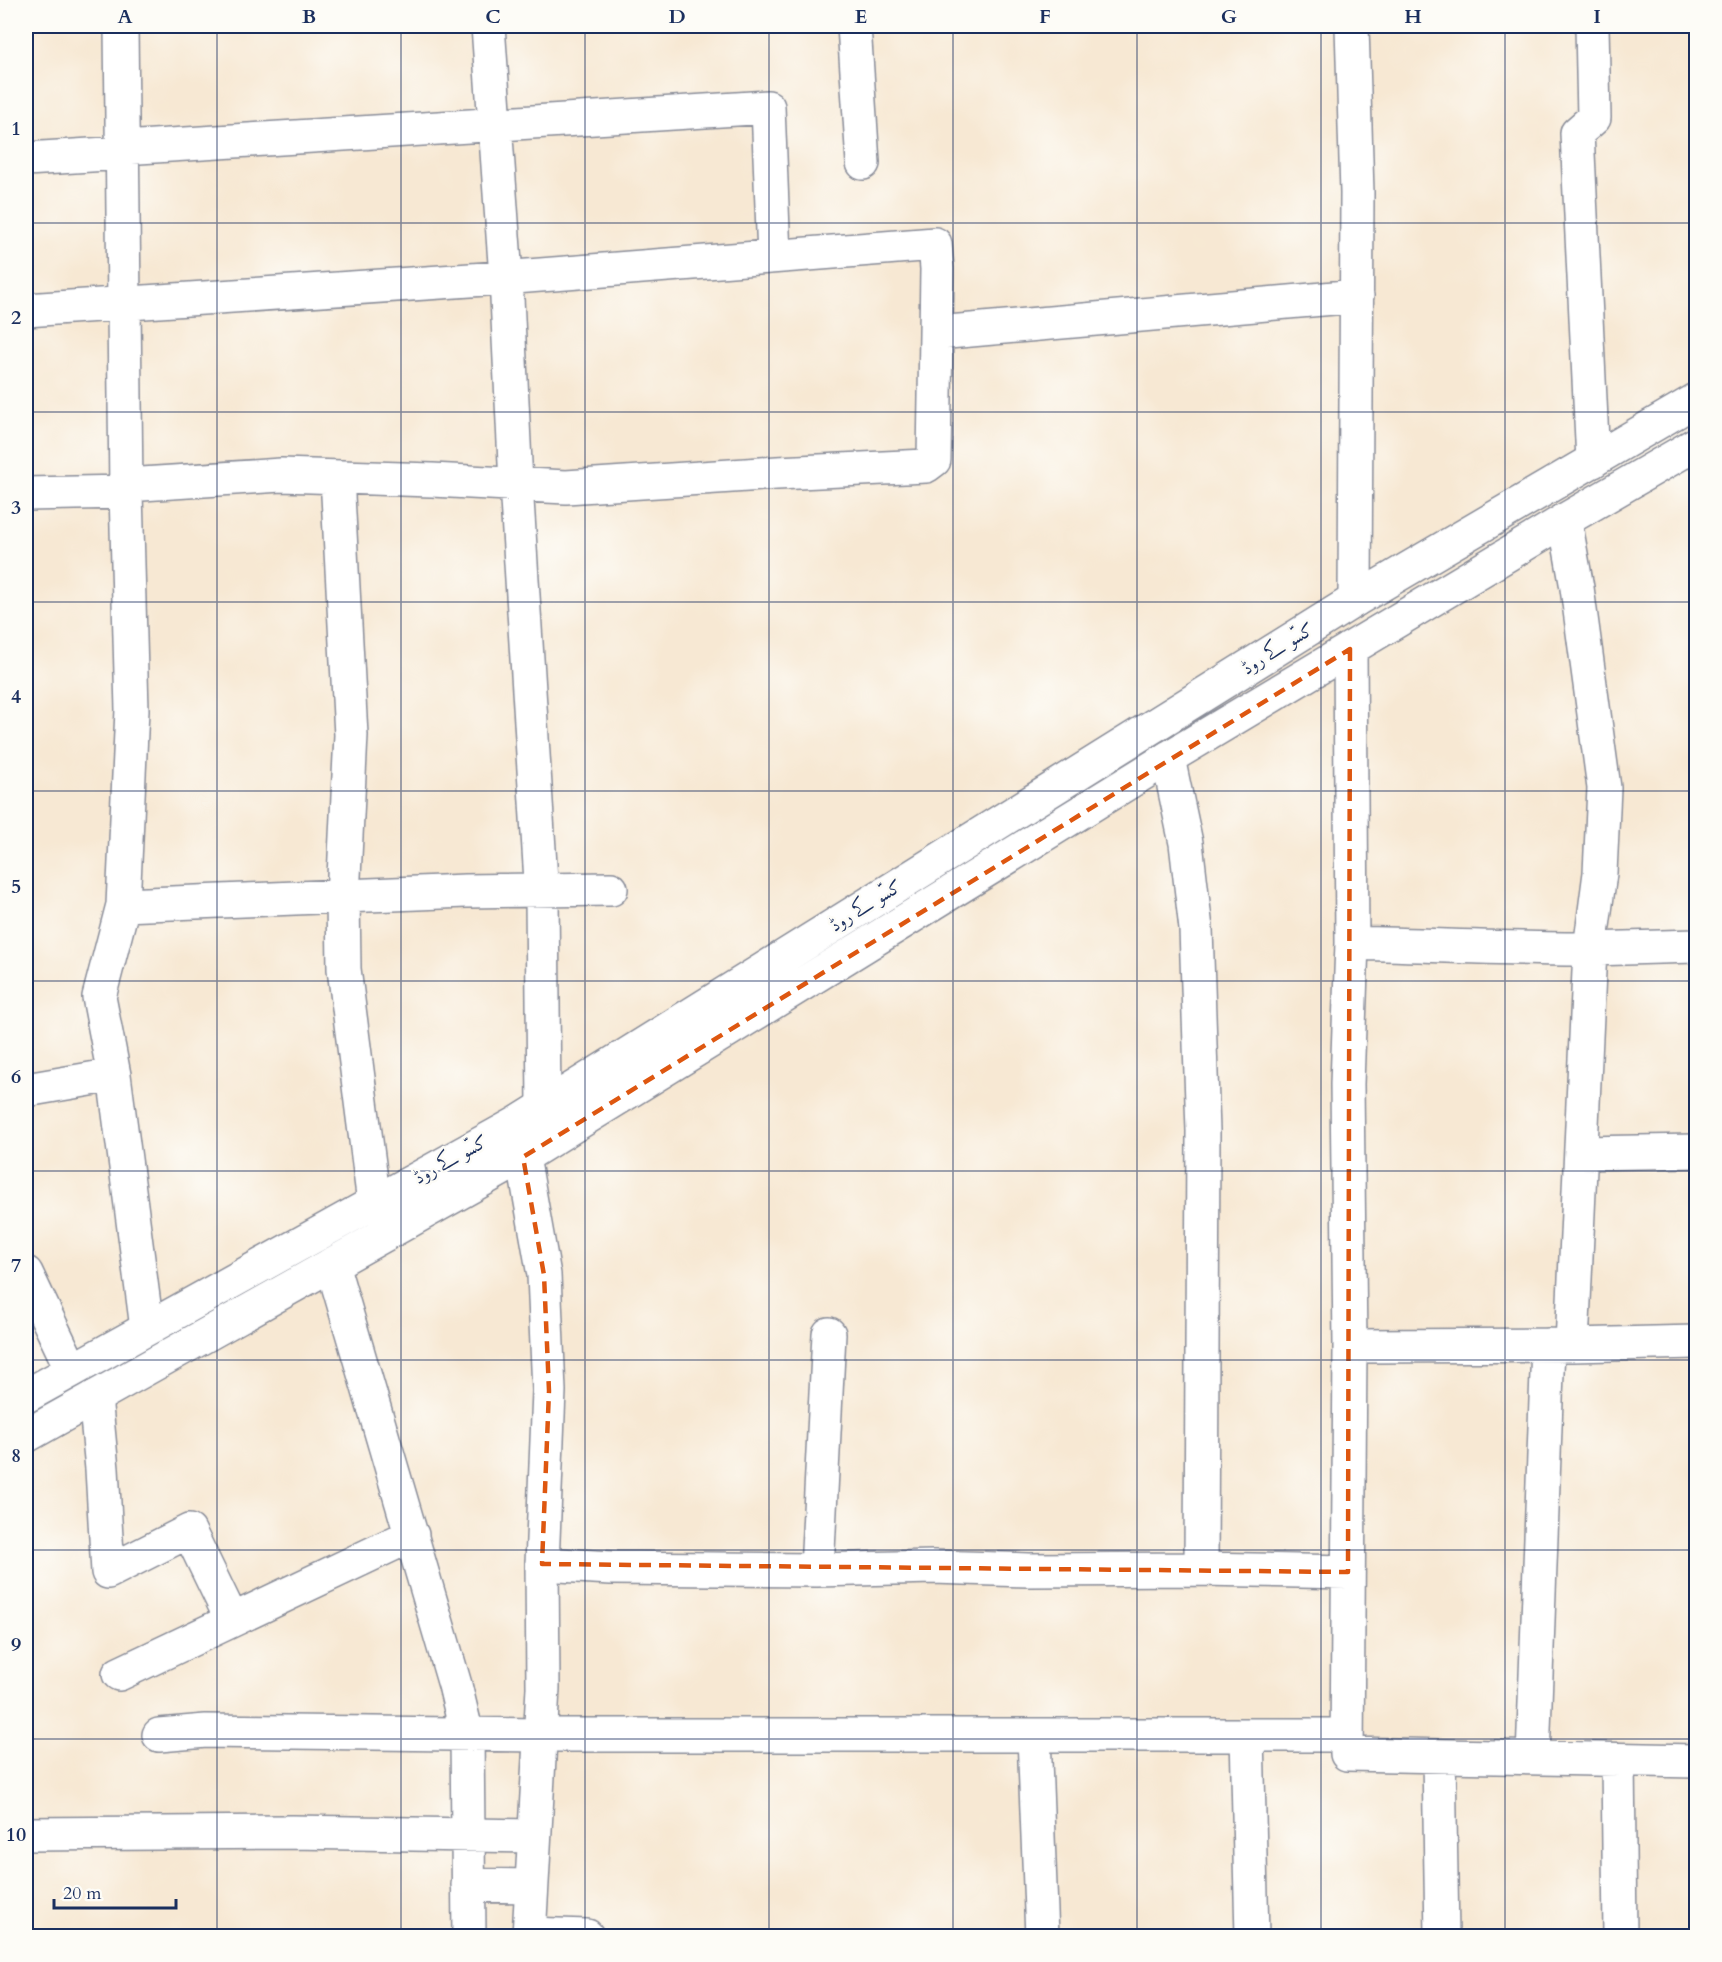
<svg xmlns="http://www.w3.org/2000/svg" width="1722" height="1962" viewBox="0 0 1722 1962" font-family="Cardo,Amiri,serif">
<rect width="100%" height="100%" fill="#fdfcf7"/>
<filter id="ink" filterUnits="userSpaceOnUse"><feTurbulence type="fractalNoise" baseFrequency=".0167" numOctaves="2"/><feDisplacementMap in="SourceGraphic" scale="12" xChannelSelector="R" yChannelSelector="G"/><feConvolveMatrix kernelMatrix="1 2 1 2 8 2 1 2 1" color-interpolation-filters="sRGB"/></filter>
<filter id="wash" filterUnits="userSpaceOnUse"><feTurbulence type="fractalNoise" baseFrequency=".008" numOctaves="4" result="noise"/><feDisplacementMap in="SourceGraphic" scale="24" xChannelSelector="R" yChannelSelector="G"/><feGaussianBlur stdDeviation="1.35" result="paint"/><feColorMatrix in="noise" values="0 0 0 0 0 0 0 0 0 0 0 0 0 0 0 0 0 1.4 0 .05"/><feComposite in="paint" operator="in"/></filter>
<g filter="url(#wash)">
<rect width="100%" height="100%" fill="#f7e8d3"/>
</g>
<g filter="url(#ink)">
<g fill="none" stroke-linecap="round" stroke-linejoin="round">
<!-- street casing -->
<g stroke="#898c98" stroke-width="36">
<path id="street" d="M121,26l5,466 6,218 -9,195 -24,92 15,78 33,253
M488,26l18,251 10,207 26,413 2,209
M854,26l9,137
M1352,26l5,167 -2,407
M1592,26l2,92 -17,15 16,328
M123,148l645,-41 6,149
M26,159l97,-6
M26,310l489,-33 420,-33 2,25 -3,191 -8,6 -149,7 -211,14 -134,-7 -151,-5 -155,10
M937,333l420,-37
M337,477l14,258 -8,162 1,72 30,234
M26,494l100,-2
M1565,520l12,68 27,200 -4,85 -10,76 106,-3
M1168,758l18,85 10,86 7,202 -2,438 147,3
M123,905l343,-14 145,-2
M1352,943c80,2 159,6 238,6l-18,396 -222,1 -3,408 349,7
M26,1090l88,-15
M1581,1153l115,-2
M332,1264l123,421 12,50 2,201
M26,1273l46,97
M1572,1345l124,-3
M1350,1346l-3,-262 5,-141 -2,-294
M95,1397l7,72 6,103 81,-41 43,89
M542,1564l69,4 206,2 116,-3 96,3 172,-1
M817,1570l12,-236
M119,1674l293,-139
M159,1735l47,-4 334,4h807
M1247,1735l5,201
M1034,1736l8,200
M1439,1756l3,180
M1533,1758l15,-413
M1618,1760l2,176
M26,1834l266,-2 242,4
M468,1885l63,1
M529,1934l58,2"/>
</g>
<!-- secondary casing -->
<g stroke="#898c98" stroke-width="36">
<path id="secondary" d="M523,1157l21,118 5,116 -7,173 1,124 -14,248
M26,1396l490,-272 839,-524 341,-200
M26,1436l497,-279 645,-399 397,-238 131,-76"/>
</g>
<!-- street -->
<use href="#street" stroke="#fff" stroke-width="33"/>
<!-- secondary -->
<use href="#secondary" stroke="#fff" stroke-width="33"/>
</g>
</g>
<!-- marked area -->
<path fill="none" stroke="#de5710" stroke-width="4.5" stroke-dasharray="12 8" stroke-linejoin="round" d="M1350,649l-2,923 -806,-8 7,-173 -5,-116 -21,-118z"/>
<!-- grid -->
<path fill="none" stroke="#1b2f5e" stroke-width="1.5" stroke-opacity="0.55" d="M217,26v1910M401,26v1910M585,26v1910M769,26v1910M953,26v1910M1137,26v1910M1321,26v1910M1505,26v1910M26,223h1670M26,412h1670M26,602h1670M26,791h1670M26,981h1670M26,1171h1670M26,1360h1670M26,1550h1670M26,1739h1670"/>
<g text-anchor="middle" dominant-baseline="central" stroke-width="5" stroke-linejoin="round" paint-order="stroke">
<!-- street labels -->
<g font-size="18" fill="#1b2f5e" stroke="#fdfcf7">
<text transform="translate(1278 649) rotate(-32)">کسّو کے روڈ</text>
<text transform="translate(866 906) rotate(-32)">کسّو کے روڈ</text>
<text transform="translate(451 1160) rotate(-29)">کسّو کے روڈ</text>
</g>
</g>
<!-- margin -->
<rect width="1722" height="1962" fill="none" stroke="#fdfcf7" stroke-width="66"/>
<!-- scale -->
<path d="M54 1899v9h122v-9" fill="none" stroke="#1b2f5e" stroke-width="3"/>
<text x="63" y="1899" font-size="18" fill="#1b2f5e" stroke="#fdfcf7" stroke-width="4.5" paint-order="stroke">20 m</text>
<rect x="33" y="33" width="1656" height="1896" fill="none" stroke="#1b2f5e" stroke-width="2"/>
<g font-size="20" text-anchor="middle" font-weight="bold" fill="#1b2f5e">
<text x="125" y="23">A</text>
<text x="309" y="23">B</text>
<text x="493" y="23">C</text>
<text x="677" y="23">D</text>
<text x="861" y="23">E</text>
<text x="1045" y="23">F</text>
<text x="1229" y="23">G</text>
<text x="1413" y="23">H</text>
<text x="1597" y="23">I</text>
<text x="16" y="135">1</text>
<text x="16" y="324">2</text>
<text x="16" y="514">3</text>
<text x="16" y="703">4</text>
<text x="16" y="893">5</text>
<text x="16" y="1083">6</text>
<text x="16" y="1272">7</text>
<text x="16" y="1462">8</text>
<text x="16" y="1651">9</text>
<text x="16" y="1841">10</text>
</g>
</svg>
